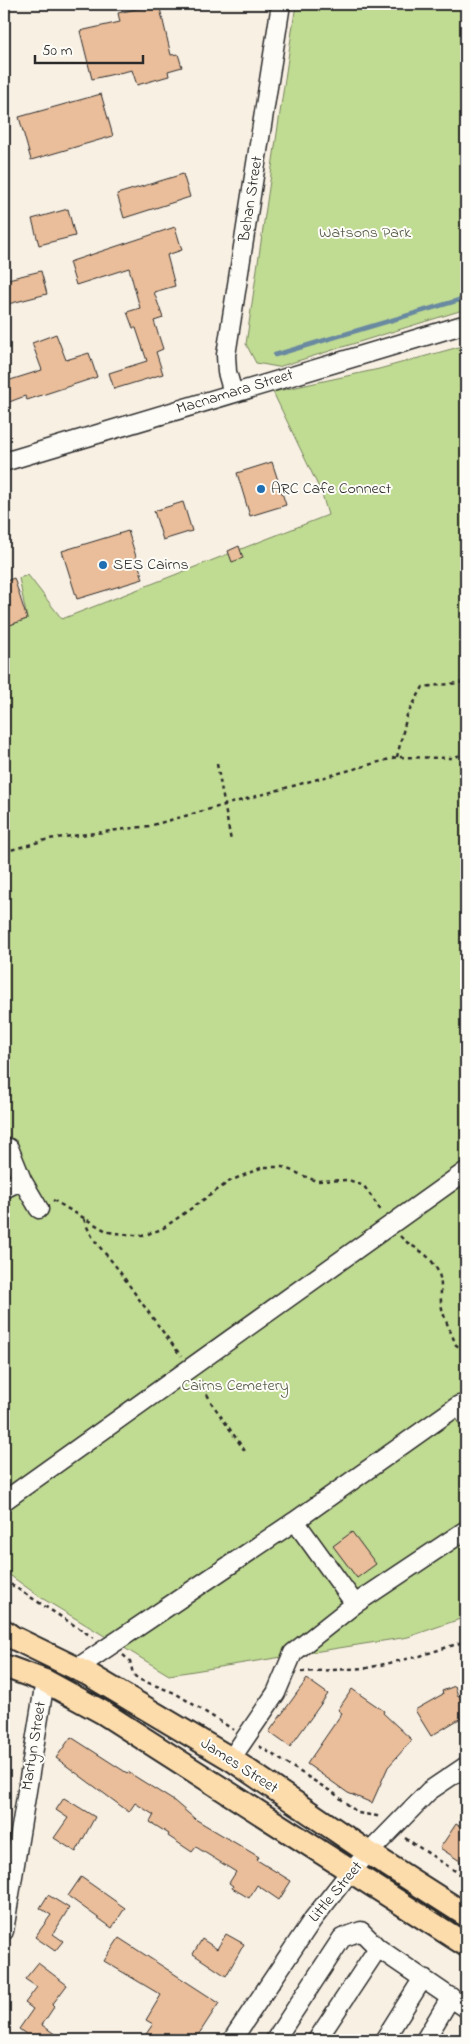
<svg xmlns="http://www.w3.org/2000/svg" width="470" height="2044" viewBox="0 0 470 2044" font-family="'Indie Flower',sans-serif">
<rect width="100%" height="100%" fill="#f9f0e4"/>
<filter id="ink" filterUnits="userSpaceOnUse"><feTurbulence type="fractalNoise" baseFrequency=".02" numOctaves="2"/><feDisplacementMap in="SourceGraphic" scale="10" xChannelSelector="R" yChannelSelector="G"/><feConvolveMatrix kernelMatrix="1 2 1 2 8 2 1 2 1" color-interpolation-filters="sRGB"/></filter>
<g filter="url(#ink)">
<!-- green -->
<path fill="#c0db92" stroke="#76835e" d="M296,4h170v305l-188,58 -22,-4 -10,-19z
M466,345v1272l-58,20 -239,38 -129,-78 -36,-26v-944l23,-8 -8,-41 9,-3 34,44 266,-104 -6,-21 -49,-102 106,-23z"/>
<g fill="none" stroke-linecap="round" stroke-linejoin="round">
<!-- stream -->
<path stroke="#6989a1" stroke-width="4.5" d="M275,355l191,-57"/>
</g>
<!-- building -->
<path fill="#eabe9a" stroke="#2b2b2b" d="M159,4l12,51 7,-1 4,13 -14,4 1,5 -32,9 -5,-15 -40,9 -12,-48 40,-9 -2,-9z
M101,94l12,42 -82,24 -12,-43z
M183,174l7,23 -66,21 -7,-24z
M68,209l7,27 -36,9 -7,-26z
M175,227l7,23 -15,5 8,31 -21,6 9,26 -9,3 9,28 -7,3 7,22 -49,15 -5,-16 38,-12 -11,-33h-3l-6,-16 13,-4 -11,-40 -53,17 -7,-23z
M41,271l6,23 -43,11v-25z
M56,334l10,26 23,-7 8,24 -70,23 -2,-4 -21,8v-22l38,-12 -10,-27z
M272,462l14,43 -36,11 -13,-43z
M183,502l9,29 -29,9 -9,-29z
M128,531l15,48 -66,20 -15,-48z
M239,546l4,12 -11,4 -4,-11z
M14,578l13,41 -23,8v-45z
M352,1532l24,32 -19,14 -24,-32z
M307,1679l21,15 -38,53 -21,-15z
M455,1686l3,10 8,-3v22l-35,21 -16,-26 28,-16 -1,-3z
M352,1689l32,22 -1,2 29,27 -24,27 -16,36 -24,-10 -41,-29 35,-51 -4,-3z
M71,1737l56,36 1,-1 46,29 21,18 64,38 -2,3 34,21 -12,19 -22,-15 -8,13 -17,-10 1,-2 -4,-3 7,-11 -40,-25 -4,5 -24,-16 1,-2 -19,-12 4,-7 -19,-12 -6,9 -73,-54z
M64,1798l31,19 -19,35 -22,-14 14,-20 -12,-8z
M456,1824l10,6v35l-26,-17z
M81,1877l44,31 -13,20 -44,-32z
M48,1895l21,13 -16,26 10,7 -8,10 -20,-14 16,-22 -11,-7z
M226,1934l18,10 -18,32 -33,-22 9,-15 15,10z
M119,1938l100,65 -24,37h-53l11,-16 -7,-4 15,-25 -57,-34z
M38,1963l29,22 -15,20 2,2 -12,18 21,15h-29l-15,-11 14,-20 -8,-6 12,-16 -12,-8z"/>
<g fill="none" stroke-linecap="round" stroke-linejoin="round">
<!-- minor casing -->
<g stroke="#2b2b2b" stroke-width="21">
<path id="minor" d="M233,393l-6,-21 -1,-17 55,-351
M4,462l462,-138
M22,1180l17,29
M4,1189l18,-9 -13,-32
M4,1501l462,-330
M295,1521l60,83 111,-74
M77,1668l218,-147 164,-116 7,11
M231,1759l45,-66 17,-40 62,-49
M4,1931l41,-250
M232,2040l81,-121 37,-47 79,-81 37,-25
M275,2040l67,-102 19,-7 17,17
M317,2040l61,-92 88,60
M384,2040l39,-62
M425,2040l26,-43"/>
</g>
<!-- major casing -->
<g stroke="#2b2b2b" stroke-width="26">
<path id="major" d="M4,1631l8,6 76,37 143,85 138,94 97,62
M4,1666l41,15 57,31 364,233"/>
</g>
<!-- path -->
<path stroke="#2b2b2b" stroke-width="2.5" stroke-dasharray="4 4" stroke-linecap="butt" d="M397,757l10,-42 16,-28 43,-5
M217,764l14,77
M4,852l45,-13 100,-13 248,-69 55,1 14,-5
M53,1200l55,32 34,4 20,-7 68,-48 33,-14h20l33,14 33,-1 15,6 18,26
M84,1219c8,24 22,33 36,53 20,29 40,56 61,84
M400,1236c10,11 23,13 33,27 14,19 4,31 10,49 3,11 9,22 13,33l5,3 5,-1
M200,1380l11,22 36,52
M4,1580l90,58
M123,1655l7,6 3,13 5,5 37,14 59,37
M301,1672l66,-4 53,-12 46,-15
M259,1746l76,48 23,19 19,3 4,3
M405,1838l61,40"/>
<!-- minor -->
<use href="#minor" stroke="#fdfcf7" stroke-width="18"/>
<!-- major -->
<use href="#major" stroke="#fddcac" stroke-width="22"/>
</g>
</g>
<!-- markers -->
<g fill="#1f6fb2" stroke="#fdfcf7" stroke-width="2">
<circle cx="261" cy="489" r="5"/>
<circle cx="103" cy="565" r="5"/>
</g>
<g text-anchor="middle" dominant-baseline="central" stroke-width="4" stroke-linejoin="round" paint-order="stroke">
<!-- street labels -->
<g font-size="16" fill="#2b2b2b" stroke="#fdfcf7">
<text transform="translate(251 199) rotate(-81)">Behan Street</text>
<text transform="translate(235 392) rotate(-17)">Macnamara Street</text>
<text transform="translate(34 1746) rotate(-81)">Martyn Street</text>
<text transform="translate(239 1766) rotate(33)">James Street</text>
<text transform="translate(336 1892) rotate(-50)">Little Street</text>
</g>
<!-- park labels -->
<g font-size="16" fill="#505745" stroke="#fdfcf7">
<text x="365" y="233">Watsons Park</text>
<text x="235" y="1386">Cairns Cemetery</text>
</g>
<!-- poi labels -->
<g font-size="16" fill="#2b2b2b" stroke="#fdfcf7" text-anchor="start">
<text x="271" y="489">ARC Cafe Connect</text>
<text x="113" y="565">SES Cairns</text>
</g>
</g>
<!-- margin -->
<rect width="470" height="2044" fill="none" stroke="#fdfcf7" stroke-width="20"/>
<rect x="10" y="10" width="450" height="2024" fill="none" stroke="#2b2b2b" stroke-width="2" filter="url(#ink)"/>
<!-- scale -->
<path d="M35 55v8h108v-8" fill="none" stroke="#2b2b2b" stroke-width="2.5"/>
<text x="42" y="55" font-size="15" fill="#2b2b2b" stroke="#fdfcf7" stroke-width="4" paint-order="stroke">50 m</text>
</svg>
